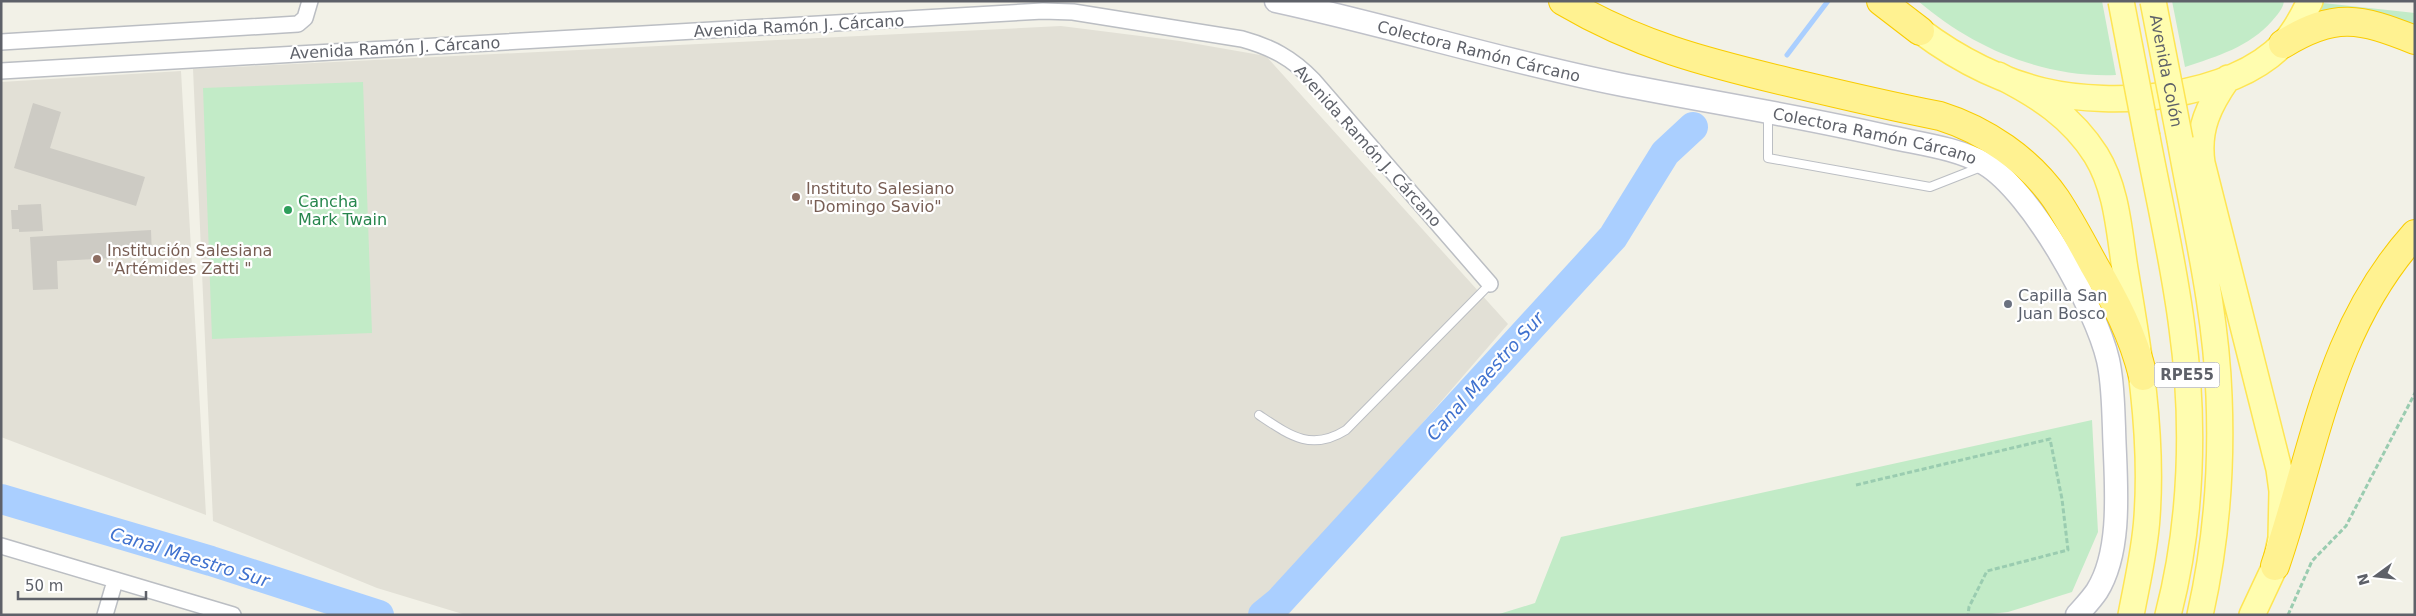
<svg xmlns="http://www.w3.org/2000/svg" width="2416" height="616" viewBox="0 0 2416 616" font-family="'DejaVu Sans',sans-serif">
<rect width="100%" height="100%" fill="#f2f1e7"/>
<!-- education -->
<path fill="#e2e0d6" d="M1061,26l119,15 86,15 242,268 -234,271 -24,20h-784l-89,-27 -164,-67 -20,-452z
M181,71l25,444 -205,-78v-355z"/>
<!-- green -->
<path fill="#c2ebc7" d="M1918,1h184l14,74c-73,3 -143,-27 -198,-74z
M2172,1h112c-1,8 -7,14 -12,20 -23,26 -54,35 -87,46z
M2323,3l92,10v14l-95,-13z
M363,82l9,251 -160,6 -9,-251z
M2092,420l6,112 -26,60 -64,20 -26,3h-486l39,-12 26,-66z"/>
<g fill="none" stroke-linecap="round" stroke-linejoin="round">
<!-- stream -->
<path stroke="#aacfff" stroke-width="5" d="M1787,55l41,-54"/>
<!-- river -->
<path stroke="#aacfff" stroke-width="30" d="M1,499l210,62 168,54
M1263,615l16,-13 334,-365 52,-84 28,-26"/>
</g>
<!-- building -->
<path fill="#cdcbc4" d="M33,103l28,9 -11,36 95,29 -9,29 -122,-38z
M41,204l2,27 -24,1v-3h-7l-1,-19h7v-5z
M151,230l1,26 -95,5 1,28 -25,1 -3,-53z"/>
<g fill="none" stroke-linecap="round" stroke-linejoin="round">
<!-- lane casing -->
<g stroke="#bbbec3" stroke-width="10">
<path id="lane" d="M1768,114v44l162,29 51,-20
M1259,415c30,20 52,37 87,15l144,-146"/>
</g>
<!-- street casing -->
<g stroke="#bbbec3" stroke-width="18">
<path id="street" d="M1,42l297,-18 7,-6 5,-17
M1,71l1042,-60 30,1 169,27c29,8 50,19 71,41l177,204
M1,546l232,69
M105,615l10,-34"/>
</g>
<!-- secondary casing -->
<g stroke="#bfc1c9" stroke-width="25">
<g id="secondary">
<path id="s1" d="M1276,1c115,25 227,60 342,83 91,18 182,32 272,53 31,7 67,11 95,27 47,28 111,144 123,196 5,22 5,45 6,68 1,48 10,120 -17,163 -6,9 -13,16 -20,24"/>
</g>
</g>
<!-- primary casing -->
<g stroke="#fee554" stroke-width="28">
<path id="primary" d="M1904,18c41,34 87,60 139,73 71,17 188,8 241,-48 11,-12 19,-27 26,-42
M1998,75c40,20 74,42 98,80 21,34 23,76 29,114 14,82 28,164 22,248 -2,33 -10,66 -16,98
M2228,78c-19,27 -31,51 -26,85l77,306 3,22 -1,47 -6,28 -23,49
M2147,137c12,63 27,127 35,191 13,93 10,195 -14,287
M2180,140c15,84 36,170 39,256 3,73 -3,148 -19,219"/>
</g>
<!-- highway casing -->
<g stroke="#f9cc00" stroke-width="30">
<path id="highway" d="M1563,1c75,44 141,61 225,81 50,12 101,24 152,34 45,14 89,44 116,83 14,21 26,44 38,66 21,36 39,70 49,111
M1881,1l39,30
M2283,44c52,-32 77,-26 132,-4
M2275,566c41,-119 53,-235 140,-332"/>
</g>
<!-- path -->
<path stroke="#9accb0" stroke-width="3" stroke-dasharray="5 2.5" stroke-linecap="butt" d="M1856,485l194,-46 12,60 6,51 -81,21 -18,36 -1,8
M2288,615l24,-54 34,-35 69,-133"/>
<!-- lane -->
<use href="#lane" stroke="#fff" stroke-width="8"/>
<!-- street -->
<use href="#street" stroke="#fff" stroke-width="15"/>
<!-- secondary -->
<use href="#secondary" stroke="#fff" stroke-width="22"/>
<!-- primary -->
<use href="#primary" stroke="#fffdaf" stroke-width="25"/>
<!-- highway -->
<use href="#highway" stroke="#fff291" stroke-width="28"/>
<!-- primary-bridge casing -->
<g stroke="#fee554" stroke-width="28" stroke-linecap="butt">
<g id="primary-bridge">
<path d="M2121,1l26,136"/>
<path id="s2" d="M2153,1l27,139"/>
</g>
</g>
<!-- primary-bridge -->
<use href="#primary-bridge" stroke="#fffdaf" stroke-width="25"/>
</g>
<!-- markers -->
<g fill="#8d6e63" stroke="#fff" stroke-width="2">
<circle cx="796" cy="197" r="5"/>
<circle cx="97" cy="259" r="5"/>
</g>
<circle fill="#2e9e5b" stroke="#fff" stroke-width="2" cx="288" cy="210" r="5"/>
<circle fill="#6b7280" stroke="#fff" stroke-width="2" cx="2008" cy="304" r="5"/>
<g text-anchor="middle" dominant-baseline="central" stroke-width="4.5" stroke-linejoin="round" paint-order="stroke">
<!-- shield labels -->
<rect fill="#fff" stroke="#8e9096" stroke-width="1" x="2154.5" y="362.5" width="65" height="25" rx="4"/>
<g font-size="15" font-weight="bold" fill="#5e6169">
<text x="2187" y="375">RPE55</text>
</g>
<!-- street labels -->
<g font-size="16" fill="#5e6169" stroke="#fff">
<text transform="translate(799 26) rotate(-3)">Avenida Ramón J. Cárcano</text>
<text transform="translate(395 48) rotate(-3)">Avenida Ramón J. Cárcano</text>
<text stroke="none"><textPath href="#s1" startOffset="209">Colectora Ramón Cárcano</textPath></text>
<text stroke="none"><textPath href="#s2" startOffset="71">Avenida Colón</textPath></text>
<text stroke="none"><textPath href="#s1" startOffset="614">Colectora Ramón Cárcano</textPath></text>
<text transform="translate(1368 146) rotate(48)">Avenida Ramón J. Cárcano</text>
</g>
<!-- education labels -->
<g font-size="16" fill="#785e54" stroke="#fff" text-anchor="start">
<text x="806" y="188">Instituto Salesiano<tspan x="806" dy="18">"Domingo Savio"</tspan></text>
<text x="107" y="250">Institución Salesiana<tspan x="107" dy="18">"Artémides Zatti "</tspan></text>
</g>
<!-- leisure labels -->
<g font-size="16" fill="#27864d" stroke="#fff" text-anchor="start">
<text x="298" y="201">Cancha<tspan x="298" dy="18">Mark Twain</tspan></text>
</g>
<!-- worship labels -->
<g font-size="16" fill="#5b616d" stroke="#fff" text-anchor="start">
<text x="2018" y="295">Capilla San<tspan x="2018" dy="18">Juan Bosco</tspan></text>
</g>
<!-- water labels -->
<g font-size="18" font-style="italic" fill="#4072cf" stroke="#fff">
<text transform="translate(1485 376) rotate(-48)">Canal Maestro Sur</text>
<text transform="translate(190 557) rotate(17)">Canal Maestro Sur</text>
</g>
</g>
<!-- border -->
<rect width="2416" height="616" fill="none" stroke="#5e6169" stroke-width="5"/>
<!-- north arrow -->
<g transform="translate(2376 576) rotate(255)" stroke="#ffffff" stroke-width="4" paint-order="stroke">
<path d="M0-4L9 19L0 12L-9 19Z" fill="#5e6169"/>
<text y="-8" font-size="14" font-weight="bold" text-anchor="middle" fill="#5e6169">N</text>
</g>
<!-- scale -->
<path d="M18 591v8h128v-8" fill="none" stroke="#5e6169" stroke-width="2.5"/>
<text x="25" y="591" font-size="15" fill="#5e6169" stroke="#ffffff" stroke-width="4" paint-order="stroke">50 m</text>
</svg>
